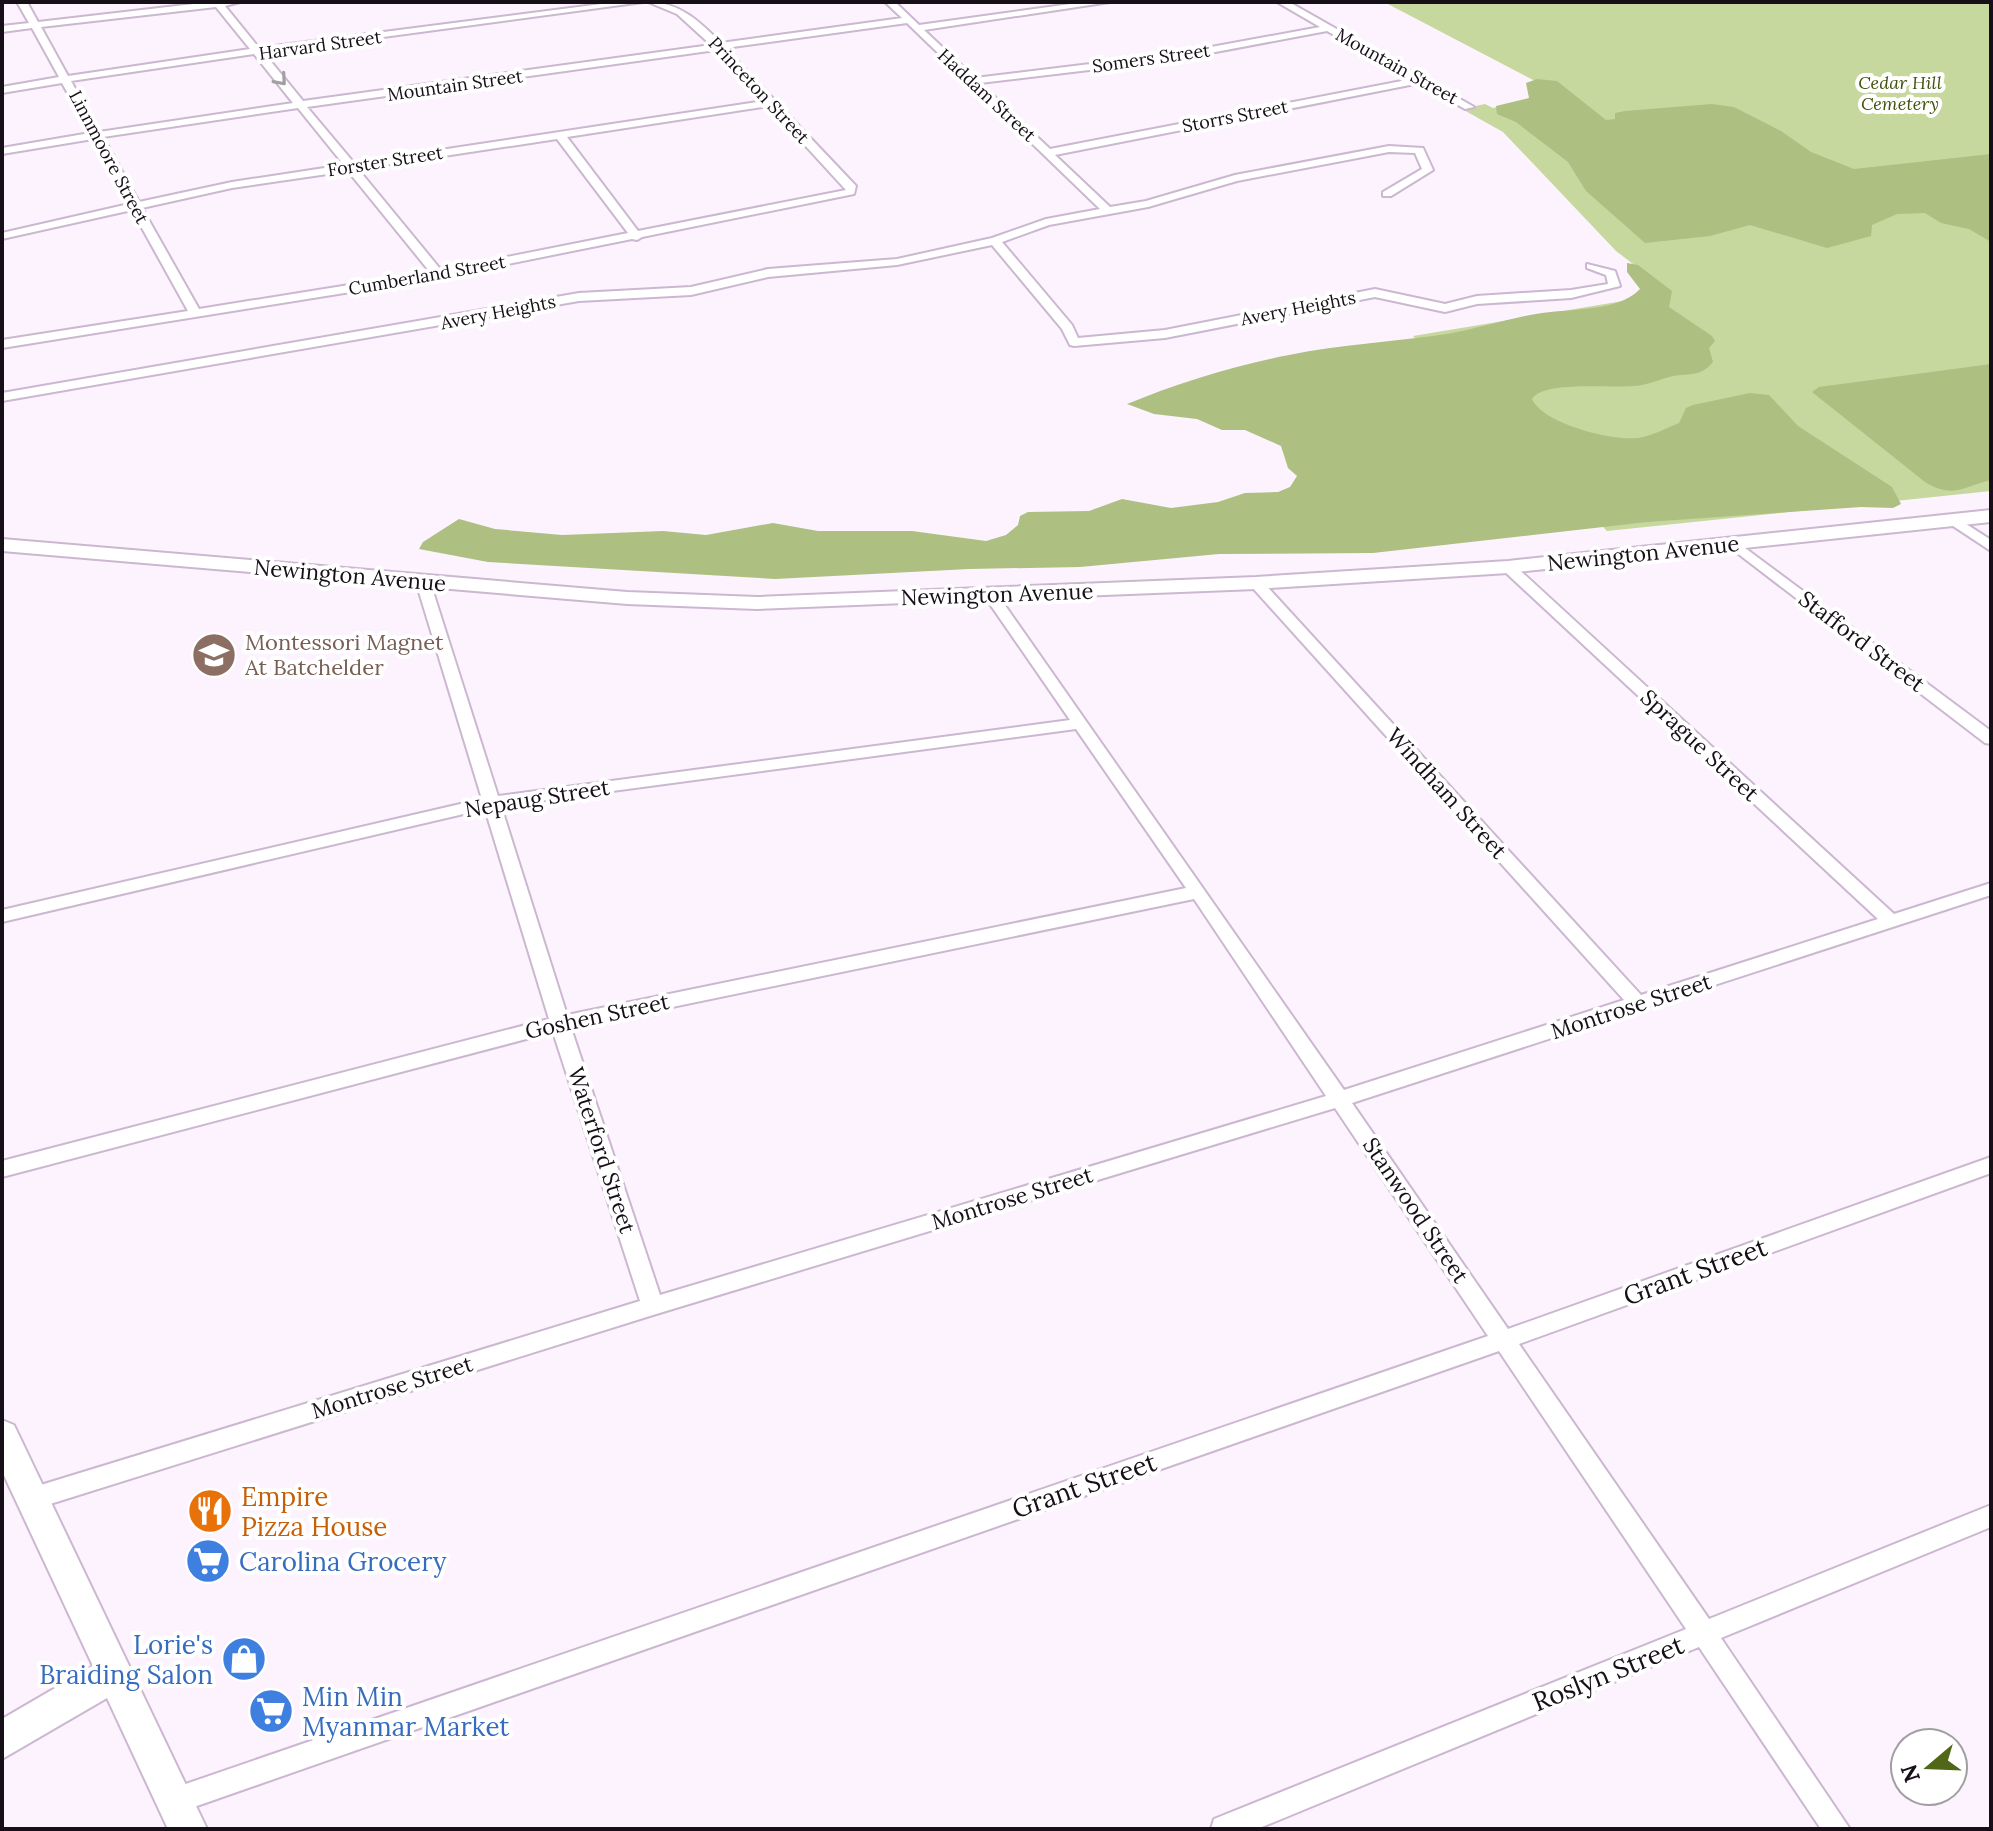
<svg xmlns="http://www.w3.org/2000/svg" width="1993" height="1831" viewBox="0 0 1993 1831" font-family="Lora,serif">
<rect width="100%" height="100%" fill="#fcf3fe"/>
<!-- green -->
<path fill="#c6d89e" d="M1384,2h607v489l-384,40 -194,-195 258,-43 -55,-42 -113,-119 -41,-23 23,-5 8,4 65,-15z"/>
<!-- forest -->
<path fill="#adbf81" d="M1537,79l20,2 49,39 9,-1v-6l10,-2 87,-7 22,3 47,24 30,21 43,17 137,-15v88l-22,-13 -28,-6 -16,-10 -28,1 -25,11 -1,11 -44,12 -77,-23 -40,11 -65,7 -59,-52 -18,-29 -52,-40 -19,-8 -1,-8 33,-8 -3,-15z
M1627,263l11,2 34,26 -3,16 43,29 3,5 -6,7 4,14c-12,15 -23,11 -40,14 -10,2 -20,7 -31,9 -25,5 -97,-6 -110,14 11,25 80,42 106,39 14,-2 28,-10 41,-15l7,-15 7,-3 57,-12 19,2 29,31 94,61 9,17 -8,4 -32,-1 -214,15 -274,31 -154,1 -139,13 -111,2 -194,10 -287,-17 -69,-13 4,-7 36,-23 36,10 67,6 101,-4 43,4 67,-12 45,8h94l74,10 20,-6 12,-10 2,-9 8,-4 61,-1 33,-12 49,9 47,-6 27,-9 33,-1 12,-5 7,-11 -9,-8 -7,-22 -36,-16h-23l-25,-11 -43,-5 -27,-10c48,-20 109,-39 162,-49 52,-11 105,-13 158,-21 30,-5 59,-15 89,-20 31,-6 81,-1 104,-25l-13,-17z
M1991,364v116c-29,7 -38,19 -66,2l-113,-90 7,-5z"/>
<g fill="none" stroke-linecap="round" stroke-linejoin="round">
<!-- street casing -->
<g stroke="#ccb7d0" stroke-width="4">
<path id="street" d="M17,2h10l11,20 173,-20h29l-15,4 34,42 358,-46h26l-379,51 39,48 408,-56 -34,-31 -29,-12c32,0 52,20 73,41l181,-25 -17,-16h10l24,23 166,-23h25l-186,28 51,48 198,-24 147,-27 -43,-25h12l185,105 -9,2 -45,-26 -365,72 55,52 36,-6 89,-26 154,-29 34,2 10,22 -42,26h-8v-4l39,-23 -7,-16 -26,-1 -152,29 -89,26 -99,18 -47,17 70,83 6,13 87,-8 210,-41 70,15 32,-8 94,-6 37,-6 -2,-9 -19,-7v-4l28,7 5,15 -49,12 -94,6 -32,8 -70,-15 -210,41 -91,8 -4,-1 -8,-16 -70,-84 -95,20 -129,12 -77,18 -112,6 -577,100v-8l577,-100 112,-6 77,-18 129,-10 95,-21 54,-19 54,-10 -193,-186 -182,25 131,138 -2,8 -212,43 -5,3 -5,-1 -194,39 -436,70v-8l186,-29 -56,-101 -130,29v-6l127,-29 -36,-65 -91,15v-6l88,-15 -28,-50 -60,10v-6l57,-10 -27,-49 -30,4v-6l27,-3zM216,7l34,42 -182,27 -27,-49zM1327,31l85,48 -362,70 -70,-66 193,-23zM716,50l48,51 -410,62 -47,-56zM254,54l39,49 -194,29 -28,-51zM769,106l77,84 -208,41 -71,-94zM298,108l46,57 -112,17 -93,20 -36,-65zM557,139l71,94 -187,37 -83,-101zM348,171l82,101 -231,37 -57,-101 90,-20z
M1952,515l39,25v11l-44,-29v-6z
M1733,539l258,192v13l-6,-1 -257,-197 -2,-3z
M1508,563l5,1 381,350 97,-31v12l-639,208 156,226 483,-172v16l-472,171 190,275 282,-114v22l-270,111 129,191h-29l-122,-182 -442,182h-46l3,-10 472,-190 -187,-278 -1325,463 -9,-4 -4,-9 4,-9 9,-4 1314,-452 -153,-228 -682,207 -622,195 -8,-3 -4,-8 4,-8 8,-3 609,-187 -87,-269 -551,145v-16l547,-142 -64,-210 -483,113v-12l480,-111 -66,-217 2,-3h10l2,3 68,214 572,-76 -87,-126 7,-4 5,1 349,499 280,-90 -373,-414v-6h10l380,415 237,-76 -375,-349v-6zM1076,729l110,159 -619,127 -66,-209zM1194,899l132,197 -666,199 -89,-267z"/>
</g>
<!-- secondary casing -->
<g stroke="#ccb7d0" stroke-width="4">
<path id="secondary" d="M1991,510v12l-483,51 -252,16 -499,20 -130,-5 -625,-53v-12l625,53 130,5 499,-20 252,-16z
M2,1420l12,5 193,404h-39l-61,-131 -105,61v-40l91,-53 -91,-195z"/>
</g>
<!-- street -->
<use href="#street" fill="#fff" fill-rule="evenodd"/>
<!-- secondary -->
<use href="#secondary" fill="#fff" fill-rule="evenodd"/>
</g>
<!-- one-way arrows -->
<defs><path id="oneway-chevron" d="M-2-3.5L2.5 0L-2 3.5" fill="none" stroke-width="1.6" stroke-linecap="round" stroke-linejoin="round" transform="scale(2)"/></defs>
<use stroke="#a29fa2" href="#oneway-chevron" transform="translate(281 80) rotate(49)"/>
<!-- icons -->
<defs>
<g id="school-disc" transform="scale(2.3)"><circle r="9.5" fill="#8d6e63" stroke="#fff"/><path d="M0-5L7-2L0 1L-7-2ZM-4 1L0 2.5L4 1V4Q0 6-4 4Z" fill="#fff"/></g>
<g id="restaurant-disc" transform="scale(2.3)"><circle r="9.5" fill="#e8710a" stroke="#fff"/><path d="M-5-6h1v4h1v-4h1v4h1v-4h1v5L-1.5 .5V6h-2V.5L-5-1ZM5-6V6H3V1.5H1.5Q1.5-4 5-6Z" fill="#fff"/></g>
<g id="supermarket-disc" transform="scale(2.3)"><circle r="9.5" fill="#3f7fe0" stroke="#fff"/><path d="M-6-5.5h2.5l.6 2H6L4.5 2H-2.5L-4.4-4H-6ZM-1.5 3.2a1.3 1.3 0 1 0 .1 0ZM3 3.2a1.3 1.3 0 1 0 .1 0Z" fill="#fff"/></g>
<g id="shop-disc" transform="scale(2.3)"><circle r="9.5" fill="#3f7fe0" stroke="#fff"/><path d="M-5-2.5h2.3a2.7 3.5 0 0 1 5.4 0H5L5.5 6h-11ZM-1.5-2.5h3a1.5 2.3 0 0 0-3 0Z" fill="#fff"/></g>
</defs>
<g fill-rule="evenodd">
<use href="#school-disc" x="214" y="655"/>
<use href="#restaurant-disc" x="210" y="1511"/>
<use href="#supermarket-disc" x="208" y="1561"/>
<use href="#shop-disc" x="244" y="1659"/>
<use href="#supermarket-disc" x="271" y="1711"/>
</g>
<g text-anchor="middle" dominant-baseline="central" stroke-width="8" stroke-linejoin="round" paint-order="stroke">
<!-- far-street labels -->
<g font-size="18" fill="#160f17" stroke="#fff">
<text transform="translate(320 45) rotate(-8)">Harvard Street</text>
<text transform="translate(1151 58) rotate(-8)">Somers Street</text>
<text transform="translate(1397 66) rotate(29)">Mountain Street</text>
<text transform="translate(455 85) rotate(-8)">Mountain Street</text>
<text transform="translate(759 90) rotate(47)">Princeton Street</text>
<text transform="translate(987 95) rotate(43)">Haddam Street</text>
<text transform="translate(1235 116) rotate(-11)">Storrs Street</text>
<text transform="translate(109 157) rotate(62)">Linnmoore Street</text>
<text transform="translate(385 161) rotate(-9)">Forster Street</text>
<text transform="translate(427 275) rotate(-10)">Cumberland Street</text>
<text transform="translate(1298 308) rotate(-11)">Avery Heights</text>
<text transform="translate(498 312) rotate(-11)">Avery Heights</text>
</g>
<!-- far-park labels -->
<g font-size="18" font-style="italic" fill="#43530d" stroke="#fff">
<text x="1900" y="82">Cedar Hill<tspan x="1900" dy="21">Cemetery</tspan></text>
</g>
<!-- street labels -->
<g font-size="22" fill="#160f17" stroke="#fff">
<text transform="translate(1643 553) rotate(-6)">Newington Avenue</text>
<text transform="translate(350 575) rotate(5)">Newington Avenue</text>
<text transform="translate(997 594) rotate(-2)">Newington Avenue</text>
<text transform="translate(1862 641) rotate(37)">Stafford Street</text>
<text transform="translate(1700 745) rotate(43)">Sprague Street</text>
<text transform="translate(1447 793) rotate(48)">Windham Street</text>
<text transform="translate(537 798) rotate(-9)">Nepaug Street</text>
<text transform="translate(1631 1006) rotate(-18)">Montrose Street</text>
<text transform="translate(597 1016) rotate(-12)">Goshen Street</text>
<text transform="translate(602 1150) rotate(72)">Waterford Street</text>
<text transform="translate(1012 1198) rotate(-17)">Montrose Street</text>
<text transform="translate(1416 1210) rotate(56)">Stanwood Street</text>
<text transform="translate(392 1387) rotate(-17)">Montrose Street</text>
</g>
<!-- education labels -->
<g font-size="22" fill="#785e54" stroke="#fff" text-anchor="start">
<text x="245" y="642">Montessori Magnet<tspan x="245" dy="25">At Batchelder</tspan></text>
</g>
<!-- near-street labels -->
<g font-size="26" fill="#160f17" stroke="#fff">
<text transform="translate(1695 1271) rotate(-20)">Grant Street</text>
<text transform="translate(1084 1485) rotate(-19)">Grant Street</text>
<text transform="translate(1608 1673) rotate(-22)">Roslyn Street</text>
</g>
<!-- near-food labels -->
<g font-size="26" fill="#c56008" stroke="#fff" text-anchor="start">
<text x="241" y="1496">Empire<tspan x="241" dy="30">Pizza House</tspan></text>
</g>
<!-- near-shop labels -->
<g font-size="26" fill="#366cbe" stroke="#fff" text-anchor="start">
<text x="239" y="1561">Carolina Grocery</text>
<text x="213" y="1644" text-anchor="end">Lorie's<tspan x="213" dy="30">Braiding Salon</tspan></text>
<text x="302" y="1696">Min Min<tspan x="302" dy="30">Myanmar Market</tspan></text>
</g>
</g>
<!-- border -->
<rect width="1993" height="1831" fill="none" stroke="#160f17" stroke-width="8"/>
<!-- north arrow -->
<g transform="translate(1929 1767) rotate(251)"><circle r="38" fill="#ffffff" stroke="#a29fa2" stroke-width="2"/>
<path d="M0-6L14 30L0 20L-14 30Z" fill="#4f6717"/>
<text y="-12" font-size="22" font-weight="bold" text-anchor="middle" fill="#160f17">N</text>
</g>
</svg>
